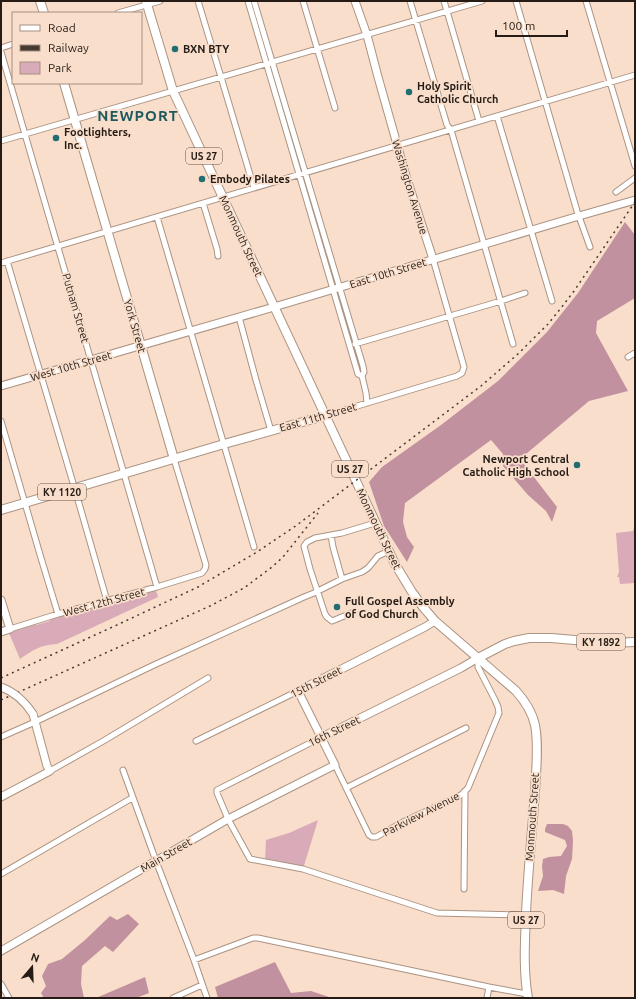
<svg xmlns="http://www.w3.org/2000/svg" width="636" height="999" viewBox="0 0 636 999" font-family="Ubuntu,sans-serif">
<rect width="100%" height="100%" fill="#f8decb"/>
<!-- green -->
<path fill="#d9aab7" d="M271,69h1l28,97h-1l-28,-96z
M304,182l2,1 28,95 -1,2 -29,-95z
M635,525v58l-15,1 -1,-7h-2l2,-5 -3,-39 17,-2z
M156,591l2,6 -101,47c-17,1 -24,6 -37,15l-11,-26 6,-4 18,-5 3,1 14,-4 1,-3 15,-4 3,1 28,-8 2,-3 24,-6 4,1z
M318,820l-15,49 -38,-7 1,-22 23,-7z"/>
<!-- forest -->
<path fill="#c2919f" d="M625,222l10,13v63l-38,23 -1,12 32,58 -39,10 -69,58 37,48 -5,15 -6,-11 -18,-16 -25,-29v-12l-12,-14 -86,63 -2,19 4,15 7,10 -7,15 -23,-36 -15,-44 13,-15 59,-42 57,-44 49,-49 31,-39z
M547,824h16l5,2 4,5 1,10 -1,18 -6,17 -2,18 -11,-4 -15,1 5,-15 -1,-10 1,-7 6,-2 12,-1 6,-10 -2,-6 -20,-8v-3z
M128,914l11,10 -26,28 -8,-6 -23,20 -1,18 3,14h-40l-3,-5 5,-7 -4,-10 6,-12 14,-5 23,-19 25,-24 7,4z
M275,962l16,31 20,-2 21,7h-114l-3,-11z
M145,977l4,16 -13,5h-40z"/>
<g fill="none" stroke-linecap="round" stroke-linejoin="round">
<!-- street casing -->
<g stroke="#ac9382" stroke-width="7">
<path id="street" d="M198,1l23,76 33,111
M248,1l110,373 4,2
M254,1l109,365 1,6 -2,4 4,17 1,10
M303,1l32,107
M410,1l37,124 4,5 62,214
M444,1l35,120
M516,1l61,210 13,36
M586,1l49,165
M118,13l42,-12
M1,48l12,-4
M1,52l156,535
M497,116l55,185
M1,141l481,-140
M616,192l19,-14
M203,203l14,46 1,7
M157,217l97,330
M7,261l69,232 31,108
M1,263l634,-188
M239,317l17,63 15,51
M355,344l146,-43 24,-8
M628,357l7,-4
M324,416l133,-40 5,-3 2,-6 -31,-108
M1,421l40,137 17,56
M331,535l2,12 9,32
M354,612l-22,9 -5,-4 -2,-3 -15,-45 -6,-23 3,-4 8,-4 27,-5 33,-10
M10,629l48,-15 99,-27 45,-14 3,-4 1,-4 -32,-106
M1,737l34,-15 119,-57 150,-68 10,-4 28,-14 20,-7 6,-4 10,-12 11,-5
M322,737l-105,53v3l11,26 22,40 53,10 134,44 89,2
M196,741l102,-50
M335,765l34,70 3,2h4l27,-15 58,-27 7,-7 31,-75 -1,-6 -3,-7 -17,-33v-9
M123,770l33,91 38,99 13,38
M50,771l55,-31 103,-62
M346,788l120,-60
M1,874l131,-76
M464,889l1,-98
M194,960l59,-22h5l231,49 38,7
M1,984l8,14
M173,998l29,-13
M487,998l2,-11"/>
</g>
<!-- secondary casing -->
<g stroke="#ac9382" stroke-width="9">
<path id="secondary" d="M355,1l12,34 11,42 28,99 27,83
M1,386l273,-79 305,-91 56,-16
M1,600l9,29 -9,3
M322,737l139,-69 17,-10
M1,797l49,-26 -3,-5 -14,-52
M1,951l227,-132 107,-54 -37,-74 127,-64 10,-6"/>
</g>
<!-- primary casing -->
<g stroke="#ac9382" stroke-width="10">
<path id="primary" d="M40,1l4,12
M146,1l27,90 222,473 17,28 11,15 12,14 81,70c9,10 16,20 19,34 4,20 1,46 0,67 -3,40 -7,80 -9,121 -1,28 -3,57 2,85
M64,83l75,256 35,120
M1,510l223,-66 100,-28
M478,658l27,-14 9,-3 15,-3h22l59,5 25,-1"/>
</g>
<!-- street -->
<use href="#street" stroke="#fff" stroke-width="5"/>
<!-- secondary -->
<use href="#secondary" stroke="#fff" stroke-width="7"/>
<!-- primary -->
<use href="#primary" stroke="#fff" stroke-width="8"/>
<!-- rail -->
<path stroke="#463a31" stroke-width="1.5" stroke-dasharray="2 4" stroke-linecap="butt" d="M1,678l118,-54 79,-37 59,-35 40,-27 184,-139 38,-33 29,-29 13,-16 13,-17 61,-89
M1,700l209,-94 34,-18 28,-21 11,-10 35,-44"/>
<!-- secondary-bridge casing -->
<g stroke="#ac9382" stroke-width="9" stroke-linecap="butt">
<path id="secondary-bridge" d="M1,687c14,5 24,15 32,27"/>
</g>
<!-- secondary-bridge -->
<use href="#secondary-bridge" stroke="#fff" stroke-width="7"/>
</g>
<!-- markers -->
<g fill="#216d72" stroke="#f8decb" stroke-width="1.5">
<circle cx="175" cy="49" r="4"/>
<circle cx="409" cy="92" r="4"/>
<circle cx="56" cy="138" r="4"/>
<circle cx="202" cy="179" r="4"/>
<circle cx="577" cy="465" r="4"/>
<circle cx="337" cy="607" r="4"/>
</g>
<g text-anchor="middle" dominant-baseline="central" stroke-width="3.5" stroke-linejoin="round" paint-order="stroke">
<!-- shield labels -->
<g fill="#f8decb" stroke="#65564c" stroke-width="1">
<rect x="186" y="148" width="36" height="16" rx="3"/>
<rect x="332" y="461" width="36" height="16" rx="3"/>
<rect x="38" y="484" width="48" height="16" rx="3"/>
<rect x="577" y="634" width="48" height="16" rx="3"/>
<rect x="508" y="912" width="36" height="16" rx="3"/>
</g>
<g font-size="10" font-weight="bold" fill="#261c15">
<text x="204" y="156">US 27</text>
<text x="350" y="469">US 27</text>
<text x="62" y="492">KY 1120</text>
<text x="601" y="642">KY 1892</text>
<text x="526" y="920">US 27</text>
</g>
<!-- poi labels -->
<g font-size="11" font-weight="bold" fill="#261c15" stroke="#f8decb" text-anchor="start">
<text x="183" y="49">BXN BTY</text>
<text x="417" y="86">Holy Spirit<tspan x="417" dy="13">Catholic Church</tspan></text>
<text x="64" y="132">Footlighters,<tspan x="64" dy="13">Inc.</tspan></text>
<text x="210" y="179">Embody Pilates</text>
<text x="569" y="459" text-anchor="end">Newport Central<tspan x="569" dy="13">Catholic High School</tspan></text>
<text x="345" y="601">Full Gospel Assembly<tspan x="345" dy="13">of God Church</tspan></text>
</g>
<!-- street labels -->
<g font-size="11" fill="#261c15" stroke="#f8decb">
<text transform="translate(410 187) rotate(73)">Washington Avenue</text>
<text transform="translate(241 236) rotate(65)">Monmouth Street</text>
<text transform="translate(388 273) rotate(-17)">East 10th Street</text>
<text transform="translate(76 308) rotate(74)">Putnam Street</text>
<text transform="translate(135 326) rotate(74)">York Street</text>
<text transform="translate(71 366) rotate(-16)">West 10th Street</text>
<text transform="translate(318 417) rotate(-16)">East 11th Street</text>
<text transform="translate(379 529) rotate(64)">Monmouth Street</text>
<text transform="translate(104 602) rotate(-15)">West 12th Street</text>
<text transform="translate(316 682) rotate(-27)">15th Street</text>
<text transform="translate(334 731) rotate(-26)">16th Street</text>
<text transform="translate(421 814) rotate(-27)">Parkview Avenue</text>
<text transform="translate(532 817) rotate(-86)">Monmouth Street</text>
<text transform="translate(166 855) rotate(-30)">Main Street</text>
</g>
<!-- district labels -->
<g font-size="15" font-weight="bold" letter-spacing="1" fill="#1e595d" stroke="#f8decb">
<text x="138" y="115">NEWPORT</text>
</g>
</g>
<!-- border -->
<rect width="636" height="999" fill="none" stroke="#261c15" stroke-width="4"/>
<!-- legend -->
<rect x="12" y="12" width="130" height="72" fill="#f8decb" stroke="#a49082"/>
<rect x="20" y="25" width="20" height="6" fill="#ffffff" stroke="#a49082"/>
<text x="48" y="32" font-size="12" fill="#261c15">Road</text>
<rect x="20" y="45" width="20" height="6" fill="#463a31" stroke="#a49082"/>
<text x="48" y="52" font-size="12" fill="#261c15">Railway</text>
<rect x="20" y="62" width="20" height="12" fill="#d9aab7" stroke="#a49082"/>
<text x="48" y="72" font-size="12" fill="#261c15">Park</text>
<!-- north arrow -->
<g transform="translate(32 967) rotate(19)" stroke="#f8decb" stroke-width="3" paint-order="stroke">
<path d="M0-3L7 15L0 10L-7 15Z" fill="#261c15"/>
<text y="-6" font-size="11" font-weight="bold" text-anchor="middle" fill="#261c15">N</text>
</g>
<!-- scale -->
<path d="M496 30v6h71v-6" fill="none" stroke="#261c15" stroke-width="2"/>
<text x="502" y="30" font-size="12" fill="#261c15" stroke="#f8decb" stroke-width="3" paint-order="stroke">100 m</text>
</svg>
